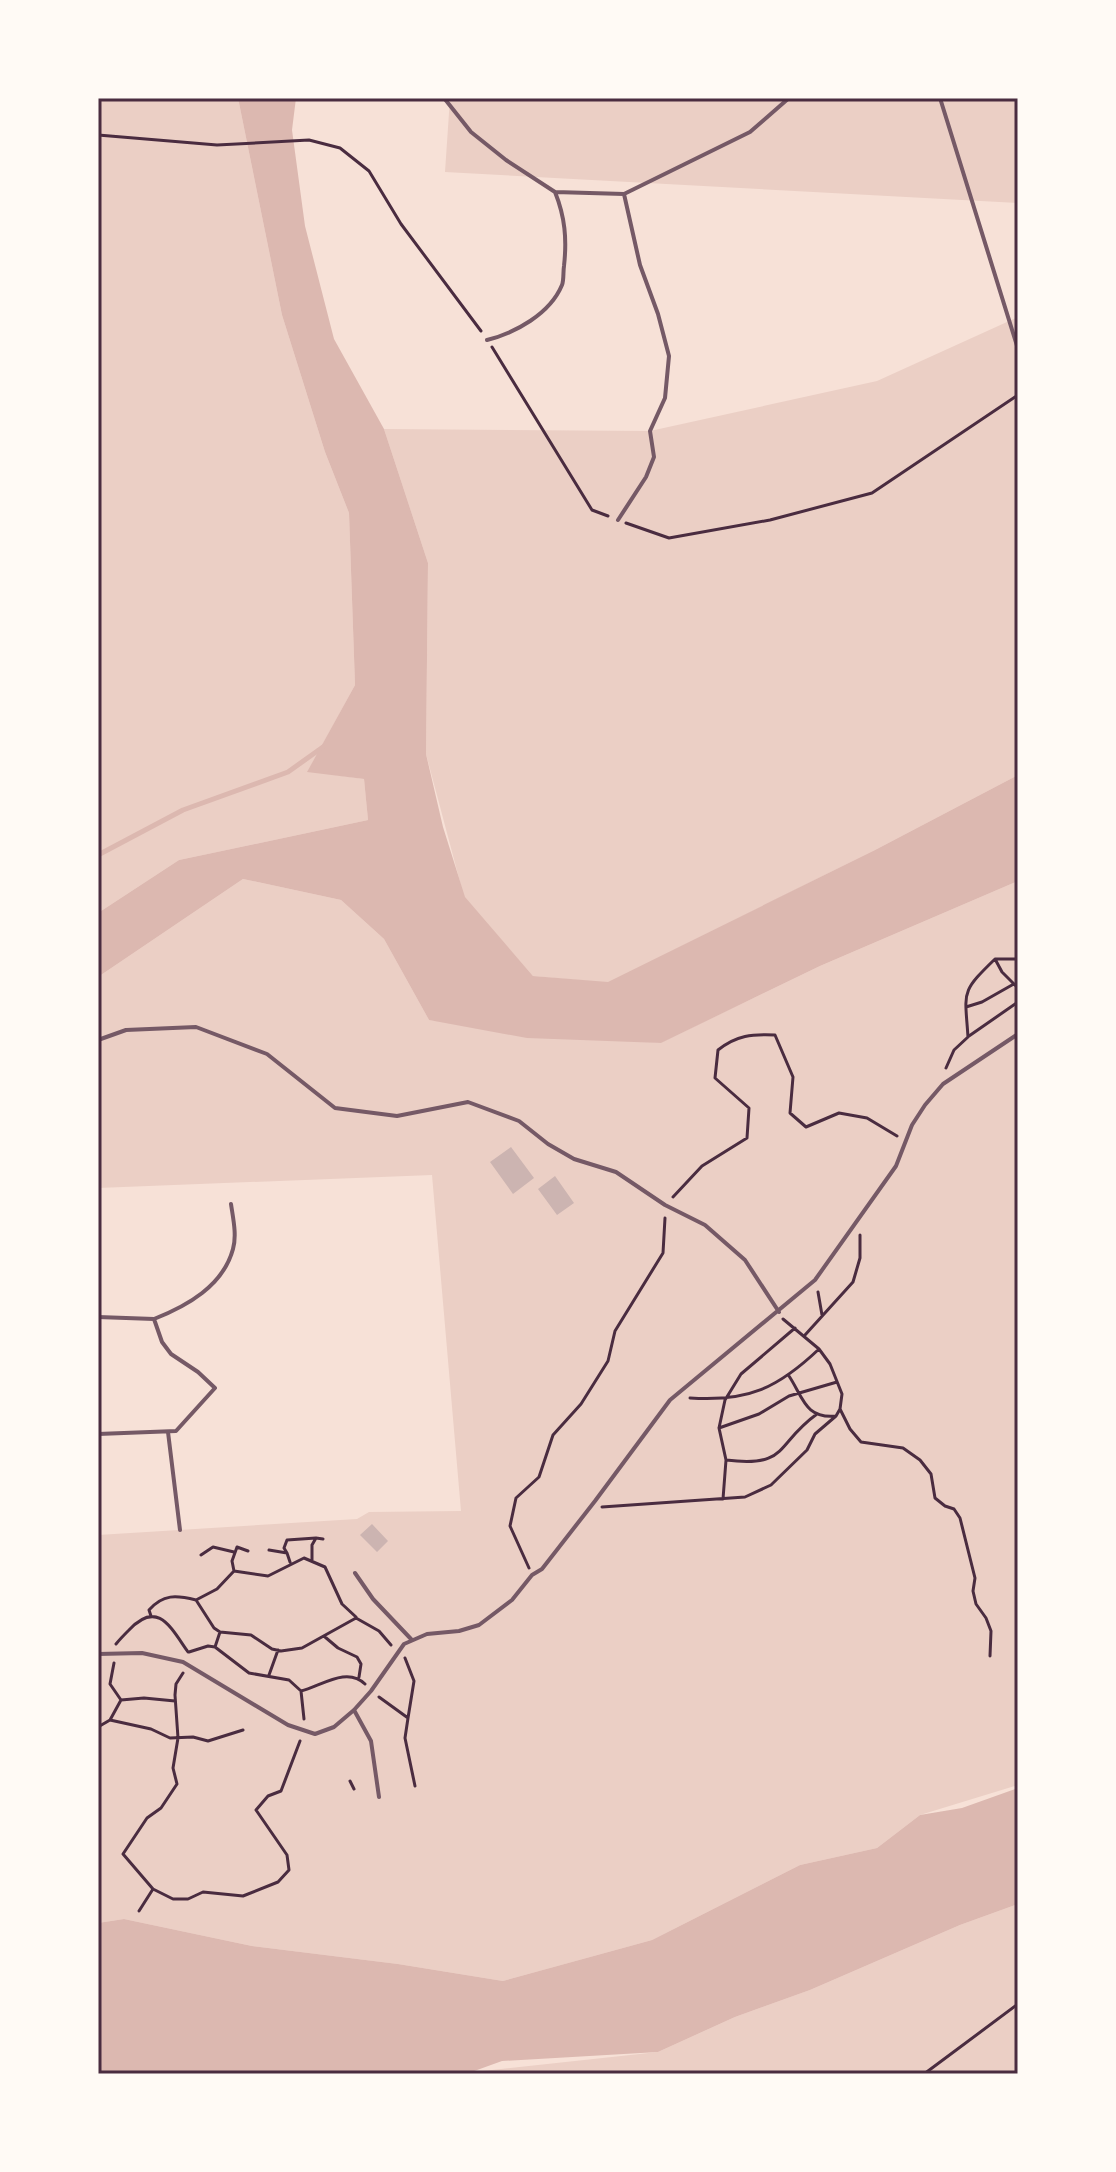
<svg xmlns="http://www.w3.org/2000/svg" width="1116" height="2172" viewBox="0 0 1116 2172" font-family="Figtree,sans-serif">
<rect width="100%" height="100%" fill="#f7e1d7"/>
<!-- green -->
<path fill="#ebcfc5" d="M98,98h140l44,217 43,137 24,61 6,172 -47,86 56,8 4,41 -189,40 -81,53z
M450,98h568v105l-573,-31z
M1018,317v458l-143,75 -267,133 -75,-7 -69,-79 -38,-143 2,-191 -44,-134 266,2 227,-50z
M243,879l98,21 43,39 45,81 231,23 160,-77 198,-85v904l-98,30 -43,33 -77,17 -148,75 -149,41 -105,-17 -146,-18 -128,-27 -26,4v-388l259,-16 12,-7 92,-1 -29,-336 -334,13v-211z
M1018,1904v170h-562l202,-22 77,-35 75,-27 150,-65z"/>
<!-- water -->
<path fill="#dcb8b0" d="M238,98h58l-4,32 13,96 29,113 50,90 44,134 -2,191 17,73 22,70 68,79 75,6 267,-132 143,-75v106l-198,85 -159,77 -134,-5 -98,-18 -45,-81 -43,-39 -98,-21 -145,98v-64l81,-53 189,-40 -4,-41 -57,-7 48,-87 -6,-172 -24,-61 -43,-137z
M1018,1788v116l-58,21 -150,65 -75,27 -77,35 -156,9 -36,13h-368v-151l26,-4 128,27 146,18 105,17 149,-41 148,-75 77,-17 43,-33 42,-7z"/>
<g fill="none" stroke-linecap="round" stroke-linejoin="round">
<!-- stream -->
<path stroke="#dcb8b0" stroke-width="5" d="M98,855l85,-45 105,-38 35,-25"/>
</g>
<!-- building -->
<path fill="#ccb4b1" d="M511,1147l23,31 -21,16 -23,-32z
M555,1176l19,27 -17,12 -19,-26z
M372,1524l16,17 -11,11 -17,-17z"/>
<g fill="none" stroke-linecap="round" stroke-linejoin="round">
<!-- path -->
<path stroke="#4a2c40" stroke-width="3" d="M98,135l119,10 92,-5 31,8 29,23 32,53 80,107
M492,347l100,163 16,6
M626,523l43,15 101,-18 102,-27 146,-98
M995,959l7,13 16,16
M966,1007l16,-5 30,-17
M969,1036l49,-34
M946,1068l8,-18 14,-13c-3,-46 -8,-44 27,-78h23
M673,1197l29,-31 45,-28 2,-30 -34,-30 3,-28c19,-15 34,-16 57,-15l18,42 -3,36 16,14 33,-14 28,5 30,18
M818,1292l4,23
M805,1335l48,-53 7,-24v-23
M789,1376c14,21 16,43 47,40
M690,1398c58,4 88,-10 129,-49
M840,1409l10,20 11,13 42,6 17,12 11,14 4,24 10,8 9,3 6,9 15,60 -2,13 3,13 10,14 5,13 -1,25
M719,1428l40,-14 30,-18 48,-14
M726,1460c63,8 49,-16 91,-46
M723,1499l3,-39 -7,-32 6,-28 16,-26 54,-46
M602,1507l143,-10 26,-12 36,-35 8,-16 21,-18 4,-7 2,-15 -12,-30 -11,-15 -36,-30
M269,1550l18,3 3,9
M287,1553l-3,-5 3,-8 29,-2
M201,1555l12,-8 21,5
M312,1560v-15l4,-7 7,1
M529,1568l-19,-42 6,-28 23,-21 14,-42 28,-31 27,-43 7,-30 48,-78 2,-35
M234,1571l-2,-10 5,-14 11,4
M196,1600l21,-11 17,-18 34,5 36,-18 21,9 17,37 14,13
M151,1616l-2,-6c14,-16 27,-15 47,-10l18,28 6,4 31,3 21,14 9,2 21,-3 54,-30 23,13 12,14
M325,1637l13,11 19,9 4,7 -2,13
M116,1644c4,-5 8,-9 13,-14 29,-31 42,-2 59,22
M215,1647l5,-15
M189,1652l19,-6 7,1 34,26 40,7 12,11c20,-5 46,-25 64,-7
M405,1658l9,23 -6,37
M269,1675l9,-25
M301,1691l3,28
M379,1697l29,21 -3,20 10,48
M121,1700l23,-2 31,3
M110,1720l11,-20 -11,-16 4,-21
M98,1727l12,-7 41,9 19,9 23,-1 15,4 35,-11
M350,1781l4,8
M153,1889l20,10h15l15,-7 40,4 35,-14 11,-12 -2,-15 -31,-45 12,-14 13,-5 19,-50
M139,1911l14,-22 -30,-35 24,-36 14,-10 16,-24 -4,-16 5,-30 -3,-43 1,-11 7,-11
M924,2074l94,-70"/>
<!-- service -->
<path stroke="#755966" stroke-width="4" d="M444,98l27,34 35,28 49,32 69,2 126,-62 39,-34
M940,98l78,251
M487,340c28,-7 63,-26 75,-55 2,-5 1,-13 2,-19 3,-27 1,-49 -9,-74
M618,520l28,-43 8,-20 -4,-26 15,-33 4,-42 -11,-42 -18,-49 -16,-71
M98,1040l28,-10 70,-3 71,27 68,54 62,8 71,-14 51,19 29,23 26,15 42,13 49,33 40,20 40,35 34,52
M98,1317l56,2 8,23 9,12 27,18 17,16 -39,43 -78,3
M154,1319c33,-13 69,-33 79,-70 4,-14 0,-31 -2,-45
M168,1432l12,98
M355,1573l18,26 38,40
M98,1654l44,-1 41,9 105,63 27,9 19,-7 20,-17 17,-19 33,-47 23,-10 32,-3 20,-6 33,-25 20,-25 10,-6 53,-68 75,-101 145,-120 81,-114 16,-41 13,-20 18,-21 75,-50
M354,1710l17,31 8,56"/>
</g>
<!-- border -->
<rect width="1116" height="2172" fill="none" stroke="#fffaf5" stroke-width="200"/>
<rect x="100" y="100" width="916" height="1972" fill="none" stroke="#4a2c40" stroke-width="3"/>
</svg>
